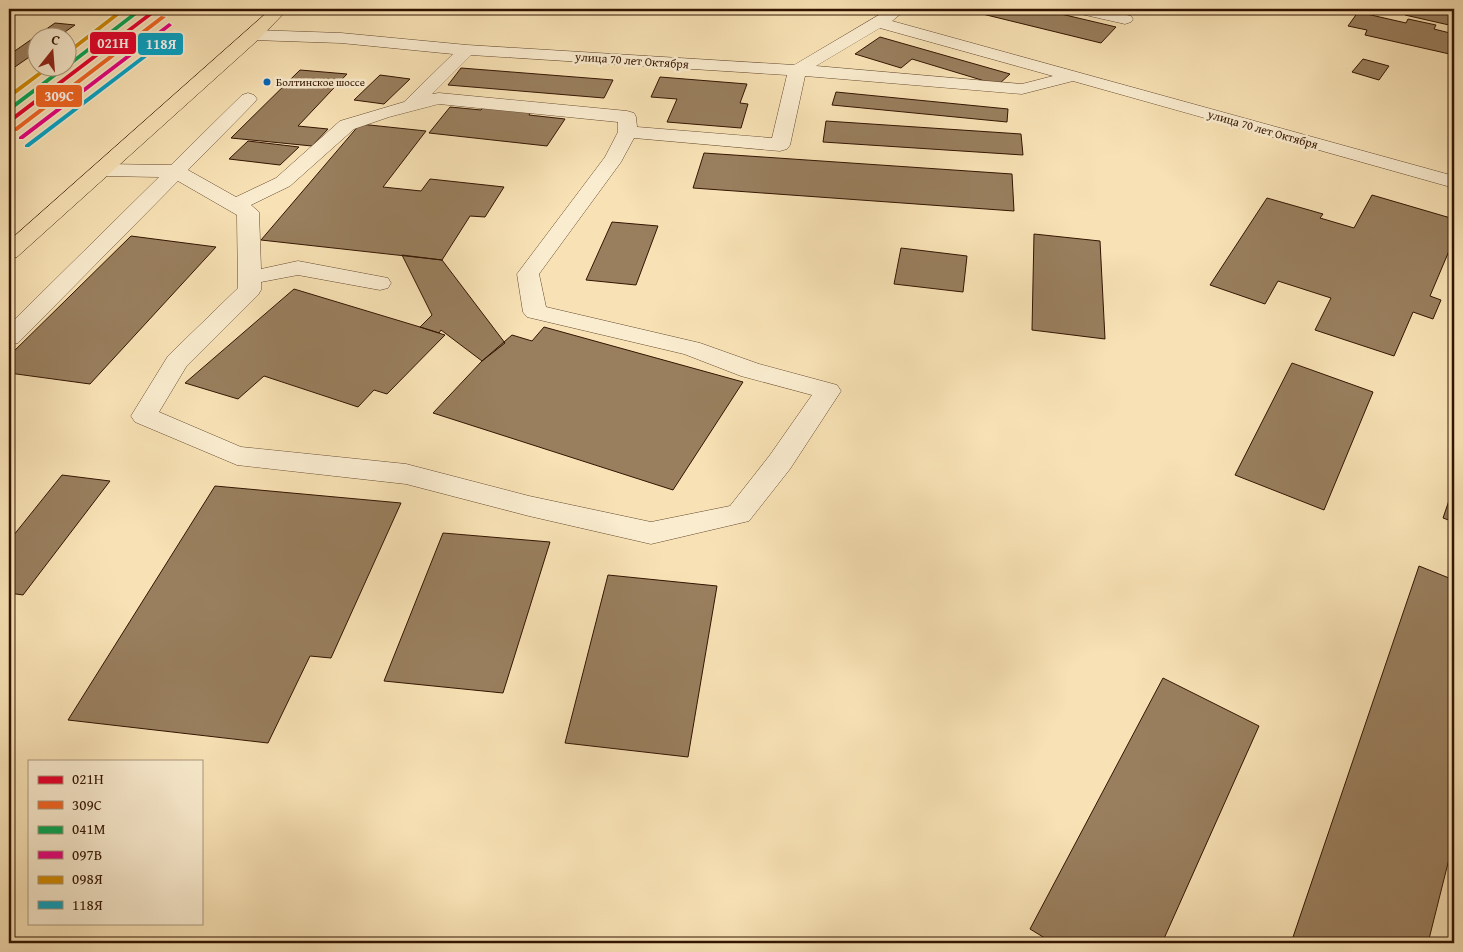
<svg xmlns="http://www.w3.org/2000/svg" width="1463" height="952" viewBox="0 0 1463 952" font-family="'Gentium Book Plus',serif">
<rect width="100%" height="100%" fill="#f8e2b5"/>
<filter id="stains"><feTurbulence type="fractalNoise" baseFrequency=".004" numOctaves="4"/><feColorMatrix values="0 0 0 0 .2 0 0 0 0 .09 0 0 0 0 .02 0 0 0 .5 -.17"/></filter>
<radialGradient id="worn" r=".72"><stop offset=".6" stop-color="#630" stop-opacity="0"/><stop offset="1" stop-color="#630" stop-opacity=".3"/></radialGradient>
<!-- building -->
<path fill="#997f5e" stroke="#331400" d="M962,9h78l76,18 -15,16z
M1409,9h16l29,6v2l-5,8 -44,-10z
M1358,12l48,11 2,-4 28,6 -2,4 20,5v21l-89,-20 2,-5 -19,-4z
M55,23l20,2 -19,13h-18v13l-29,20v-16z
M880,37l130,37 -12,11 -86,-26 -11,9 -46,-14z
M1363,59l26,7 -10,14 -27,-8z
M461,68l152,12 -9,18 -156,-13z
M300,70l47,4 -49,52 30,3 -16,17 -81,-8z
M380,75l30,4 -26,25 -30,-4z
M660,77l87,7 -7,19 8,1 -7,24 -74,-6 10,-23 -26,-2z
M836,92l172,17 -1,13 -175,-17z
M485,105l47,5 -3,5 36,4 -18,27 -118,-13 21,-26 31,3z
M826,121l195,13 2,21 -200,-13z
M360,124l66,7 -43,56 38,4 9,-12 74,8 -19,30 -15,-1 -28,44 -181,-20z
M248,141l51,6 -19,18 -51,-6z
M704,153l308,21 2,37 -321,-23z
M1372,195l82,24v33l-5,-1 -19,45 11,4 -8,19 -20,-7 -19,44 -79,-26 16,-32 -53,-17 -13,23 -55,-19 57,-87 56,16 -3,4 34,10z
M612,222l46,4 -22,59 -50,-5z
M1034,234l66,7 5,98 -73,-9z
M131,236l85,11 -126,137 -81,-11v-17z
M901,248l66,8 -4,36 -69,-8z
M402,255l40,5 63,83 -23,18 -41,-31 -2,3 -19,-6 12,-12z
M294,289l126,38 25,8 -58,59 -13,-4 -16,17 -94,-31 -26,23 -53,-16z
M544,327l199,55 -70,108 -240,-77 49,-52 30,-26 20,6z
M1292,363l81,29 -49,118 -89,-35z
M62,475l48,6 -87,114 -14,-2v-52z
M215,486l186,17 -70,155 -21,-2 -42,87 -200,-23z
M1454,486v36l-11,-4z
M443,533l107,9 -47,151 -119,-12z
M1419,566l35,14v259l-26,104h-137z
M608,575l109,11 -29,171 -123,-14z
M1163,678l96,48 -97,217h-109l-23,-14z"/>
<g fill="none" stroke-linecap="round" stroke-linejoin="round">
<!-- minor casing -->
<g stroke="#64482d" stroke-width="1">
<path id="minor" d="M889,9h12l2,3 -11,9 562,155v12l-381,-107 -51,13 -217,-18 -15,69 -3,4 -7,2 -146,-13 -13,24 -82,112 7,33 154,36 59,21 78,21 4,6 -51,78 -41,52 -98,23 -122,-28 -123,-32 -169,-19 -102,-43 -4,-6 37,-60 70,-68 -1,-73 -59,-34 -160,162 -9,2v-20l150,-148 -57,-1 -7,-2 -3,-4 3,-4 7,-2 69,1 71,-70 6,-2 6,2 3,4 -3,4 -66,67 48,27 40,-19 64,-57 64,-19 49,-48 -112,-11 -88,-3 -6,-1 -2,-4 2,-4 6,-1 88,3 126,12 327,20zM880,28l173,48 -31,8 -206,-18zM471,55l316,20 -15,63 -135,-11 -1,-10 -2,-4 -7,-2 -188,-18 -7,1zM439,104l179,18v10l-13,25 -88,117 6,38 4,5 157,37 57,22 71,19 -42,60 -40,51 -79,16 -122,-26 -123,-32 -165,-17 -82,-35 27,-45 72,-72 3,-5v-8l37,-7 82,15 8,-2 3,-5 -3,-5 -90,-17 -37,8 -2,-57 -8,-7 39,-19 64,-57 35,-12z
M1070,9h30l31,7 2,3 -2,3 -6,2 -53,-12z"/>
</g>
<!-- major casing -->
<g stroke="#331400" stroke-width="1">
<path id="major" d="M271,9h17l-29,30 -242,218 -8,2v-18z"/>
</g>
<!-- minor -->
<use href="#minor" fill="#faeccf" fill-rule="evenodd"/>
<!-- major -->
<use href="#major" fill="#f8e2b5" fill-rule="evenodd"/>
<!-- rail-1 casing -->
<g stroke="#faeccf" stroke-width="3">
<path id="rail-1" d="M154,9h6l-151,115v-5z"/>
</g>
<!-- rail-2 casing -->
<g stroke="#faeccf" stroke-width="3">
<path id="rail-2" d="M161,16l5,1 -149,114h-4v-2z"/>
</g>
<!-- rail-3 casing -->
<g stroke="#faeccf" stroke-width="3">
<path id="rail-3" d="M138,9h6l-74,57 -2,1v-4z
M61,68h6l-58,44v-5z"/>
</g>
<!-- rail-4 casing -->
<g stroke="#faeccf" stroke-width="3">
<path id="rail-4" d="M169,23l3,2 -1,1 -148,113h-4v-2z"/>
</g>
<!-- rail-5 casing -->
<g stroke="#faeccf" stroke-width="3">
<path id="rail-5" d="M121,9h6l-57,44 -2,1v-4z
M44,68h6l-41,31v-5z"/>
</g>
<!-- rail-6 casing -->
<g stroke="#faeccf" stroke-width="3">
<path id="rail-6" d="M175,31l3,2 -1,1 -148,113h-4v-2z"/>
</g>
<!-- rail-1 -->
<use href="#rail-1" fill="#e4002b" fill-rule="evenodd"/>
<!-- rail-2 -->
<use href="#rail-2" fill="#f26522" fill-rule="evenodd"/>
<!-- rail-3 -->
<use href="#rail-3" fill="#00a651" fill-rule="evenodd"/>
<!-- rail-4 -->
<use href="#rail-4" fill="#e5007d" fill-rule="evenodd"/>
<!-- rail-5 -->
<use href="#rail-5" fill="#d08900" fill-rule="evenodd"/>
<!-- rail-6 -->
<use href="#rail-6" fill="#03a2c4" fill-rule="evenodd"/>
</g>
<!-- markers -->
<circle fill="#0065bd" stroke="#faeccf" stroke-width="2" cx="267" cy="82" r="4.5"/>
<g text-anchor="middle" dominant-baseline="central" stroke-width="5" stroke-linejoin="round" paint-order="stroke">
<!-- far-bus labels -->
<g font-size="11" fill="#331400" stroke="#faeccf" text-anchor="start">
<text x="276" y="82">Болтинское шоссе</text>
</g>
<!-- far-street labels -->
<g font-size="12" fill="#331400" stroke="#faeccf">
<text transform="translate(632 60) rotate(4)">улица 70 лет Октября</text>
<text transform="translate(1263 129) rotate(16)">улица 70 лет Октября</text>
</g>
</g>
<g stroke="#faeccf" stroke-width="2">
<rect x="89" y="31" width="48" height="24" rx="5" fill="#e4002b"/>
<rect x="137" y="32" width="47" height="24" rx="5" fill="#03a2c4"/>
<rect x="35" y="84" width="48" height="24" rx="5" fill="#f26522"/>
</g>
<g font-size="14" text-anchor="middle" font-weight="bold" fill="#fff">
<text x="113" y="48">021Н</text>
<text x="161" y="49">118Я</text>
<text x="59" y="101">309С</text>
</g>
<!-- margin -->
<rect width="1463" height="952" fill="none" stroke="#f8e2b5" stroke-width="30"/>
<rect x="10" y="10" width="1443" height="932" fill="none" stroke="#331400" stroke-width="2.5"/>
<rect x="15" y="15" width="1433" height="922" fill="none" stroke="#331400"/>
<!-- legend -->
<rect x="28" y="760" width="175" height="165" fill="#faeccf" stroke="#aa967c"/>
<rect x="38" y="776" width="25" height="8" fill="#e4002b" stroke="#aa967c"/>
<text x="72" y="784" font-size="15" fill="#331400">021Н</text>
<rect x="38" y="801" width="25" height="8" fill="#f26522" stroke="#aa967c"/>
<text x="72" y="810" font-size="15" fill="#331400">309С</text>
<rect x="38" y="826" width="25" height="8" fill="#00a651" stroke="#aa967c"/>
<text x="72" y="834" font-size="15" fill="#331400">041М</text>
<rect x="38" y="851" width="25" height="8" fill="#e5007d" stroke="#aa967c"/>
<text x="72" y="860" font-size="15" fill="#331400">097В</text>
<rect x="38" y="876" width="25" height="8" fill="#d08900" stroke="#aa967c"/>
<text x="72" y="884" font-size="15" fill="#331400">098Я</text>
<rect x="38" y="901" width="25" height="8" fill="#03a2c4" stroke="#aa967c"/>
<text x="72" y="910" font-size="15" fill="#331400">118Я</text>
<!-- north arrow -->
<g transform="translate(52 52) rotate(17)"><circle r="24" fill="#faeccf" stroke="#aa967c"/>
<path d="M0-4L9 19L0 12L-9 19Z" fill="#8f2418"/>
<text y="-8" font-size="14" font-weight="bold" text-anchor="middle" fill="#331400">С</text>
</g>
<rect width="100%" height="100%" filter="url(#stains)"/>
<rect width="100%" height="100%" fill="url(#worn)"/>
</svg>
